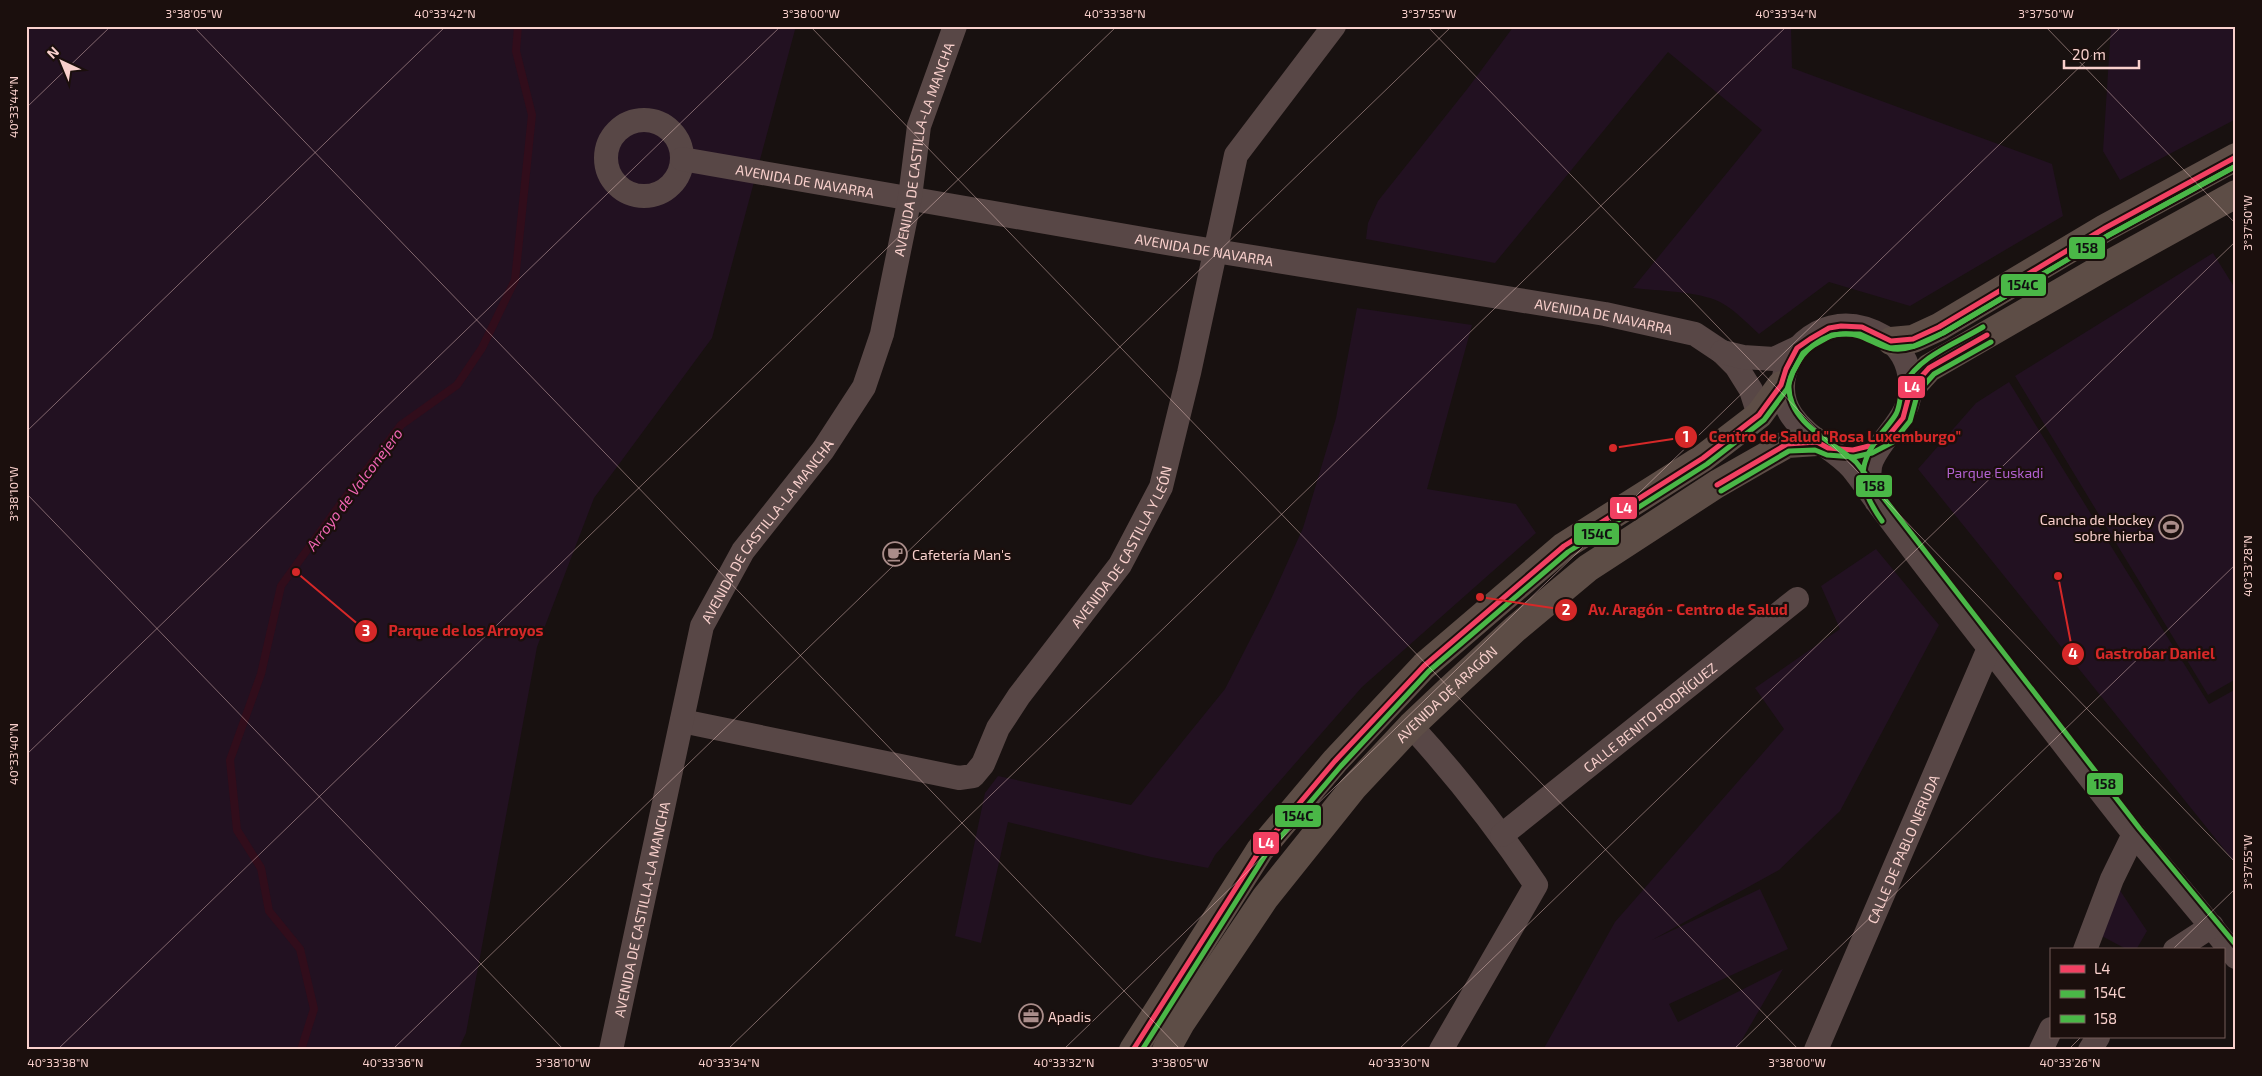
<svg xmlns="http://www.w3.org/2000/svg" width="2262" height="1076" viewBox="0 0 2262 1076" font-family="'Exo 2',sans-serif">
<rect width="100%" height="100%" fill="#181110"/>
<!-- green -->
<path fill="#221121" d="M26,26h770l-84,312 -118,160 -57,149 -71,386 -8,17h-432z
M1514,26h277l1,42 260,96 11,52 -153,90 -81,-24 -70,52c-12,-11 -24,-24 -39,-32 -22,-11 -62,-11 -87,-14l129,-158 -94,-78 -173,211 -129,-24 2,-16 10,-22 90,-113z
M2111,26h125v93l-116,61 -17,-29z
M2213,253l23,37v389l-28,16 -193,-319z
M1357,308l115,17 -45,164 89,15 20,29 -174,154 -147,168 -7,13 -57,-11 -143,-35 -27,121 -26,-7 30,-143 13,-17 133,29 94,-116 46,-90 32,-71 33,-110z
M2009,382l200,322 27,-15v175l-318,-395 58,-66z
M1876,549l63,76 -99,186 -61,59 -127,70 108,-51 28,60 -119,55 9,18 105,-53 -47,81h-193l72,-128 169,-193 -29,-41 85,-59 -19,-43z
M2117,886l30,45 -11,19h-8l-30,-16z"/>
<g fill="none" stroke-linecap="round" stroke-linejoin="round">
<!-- stream -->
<path stroke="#310d1b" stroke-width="8" d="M301,1050l13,-41 -14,-60 -31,-38 -8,-43 -24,-38 -7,-70 31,-86 20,-88 58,-80 62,-81 56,-40 25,-37 33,-68 17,-165 -16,-64 2,-25"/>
<!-- minor -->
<g stroke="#584746" stroke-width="24">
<circle cx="644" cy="158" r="38"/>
<path id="s1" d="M682,159l496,86 427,69 90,20 27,18 14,14 15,24 8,25"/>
<path d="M1722,352l21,5 31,2 23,-11"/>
<path d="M1876,501c-4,-13 -10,-28 -4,-41 13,-29 41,-42 38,-79 -1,-18 -10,-35 -26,-44 -14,-8 -28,-13 -45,-11 -42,5 -72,54 -47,90 16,23 42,32 60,52 13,16 25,35 38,51 35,47 71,93 107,139 46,59 91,118 137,176 34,41 69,81 102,123"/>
<path id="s2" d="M682,721l277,57 14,-2 10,-12 15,-36 21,-32 101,-131 41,-78 28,-114 47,-218 98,-129"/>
<path d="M1411,726c46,50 87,103 125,159l-95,165"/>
<path id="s3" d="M1502,835l295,-236"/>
<path d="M2085,950l27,-71 22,-45"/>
<path d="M2175,950l37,-24"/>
<path id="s4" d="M611,1050l91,-424 41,-75 80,-101 41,-63 18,-53 28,-137 9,-71 36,-100"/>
<path id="s5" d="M1816,1050l173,-402"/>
<path d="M2041,1050l10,-21"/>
<path d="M2090,1050l8,-13"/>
</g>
<!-- major -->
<g stroke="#5d4d46" stroke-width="28">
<path d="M1891,341l22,-2 26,-12 166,-99 131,-71"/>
<path d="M1911,388l18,-20 175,-101 132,-73"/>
<path d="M1133,1050l127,-200 75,-89 89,-95 140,-120 139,-88 56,-43 22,-30"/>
<path id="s6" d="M1166,1050l15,-27 84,-125 88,-110 58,-62 37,-35 67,-62 73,-61 129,-84 70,-40 30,-2"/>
</g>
<!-- bus-1 casing -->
<g stroke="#1b0f0d" stroke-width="9">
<path id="bus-1" d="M1717,485l70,-41 30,-2 11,6 25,2 16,-4 20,-11 14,-17 8,-30 18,-20 58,-33
M1133,1050l127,-200 75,-89 89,-95 140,-120 139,-88 56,-43 22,-30 5,-16 11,-21 13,-9 19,-11 12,-2 21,1 29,14 22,-2 26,-12 166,-99 131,-71"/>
</g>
<!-- bus-2 casing -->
<g stroke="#1b0f0d" stroke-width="9">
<path id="bus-2" d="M1721,491l68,-40 26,-1 12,5 27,2 18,-4 21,-11 17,-21 8,-29 16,-18 57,-32
M1142,1050l124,-196 75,-88 88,-95 139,-119 139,-88 57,-44 23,-31 6,-17 10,-19 11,-8 18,-10 9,-1h19l30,14 24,-2 29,-13 166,-98 127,-69"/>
</g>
<!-- bus-3 casing -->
<g stroke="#1b0f0d" stroke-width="9">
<path id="bus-3" d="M2236,166l-127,69 -166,98c-16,8 -36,20 -54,15 -17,-4 -28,-16 -47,-14 -17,1 -34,12 -43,27 -4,7 -10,15 -10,24 -2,37 44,57 67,77l284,367 96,116
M1882,521c-21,-30 -28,-51 -4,-83 5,-8 13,-15 18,-24 5,-9 3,-20 8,-29 15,-29 53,-42 79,-58"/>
</g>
<!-- bus-1 -->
<use href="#bus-1" stroke="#f24062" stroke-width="5"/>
<!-- bus-2 -->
<use href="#bus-2" stroke="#4ab747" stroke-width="5"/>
<!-- bus-3 -->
<use href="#bus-3" stroke="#4ab747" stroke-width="5"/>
</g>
<!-- ticks -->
<path fill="none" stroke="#f9d0cc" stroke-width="1" stroke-opacity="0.45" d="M193,26l988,1024M810,26l989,1024M1427,26l809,837M2045,26l191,198M26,108l85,-82M26,432l420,-406M26,493l538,557M26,755l755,-729M2172,950l64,-62M57,1050l1060,-1024M392,1050l1060,-1024M727,1050l1060,-1024M1063,1050l1059,-1024M1398,1050l838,-809M1733,1050l503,-486M2068,1050l13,-13"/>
<!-- icons -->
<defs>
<g id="stadium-ring" transform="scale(1.25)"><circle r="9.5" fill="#1b0f0d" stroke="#aa8d8a" stroke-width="1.5"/><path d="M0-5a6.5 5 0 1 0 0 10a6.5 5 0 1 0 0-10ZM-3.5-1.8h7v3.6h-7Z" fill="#aa8d8a"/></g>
<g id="cafe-ring" transform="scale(1.25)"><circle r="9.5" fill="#1b0f0d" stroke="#aa8d8a" stroke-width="1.5"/><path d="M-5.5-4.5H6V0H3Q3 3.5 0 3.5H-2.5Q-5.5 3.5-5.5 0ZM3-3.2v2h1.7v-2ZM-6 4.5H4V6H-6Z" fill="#aa8d8a"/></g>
<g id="office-ring" transform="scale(1.25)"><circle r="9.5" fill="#1b0f0d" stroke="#aa8d8a" stroke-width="1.5"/><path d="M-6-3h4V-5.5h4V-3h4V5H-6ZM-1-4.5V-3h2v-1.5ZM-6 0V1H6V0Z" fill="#aa8d8a"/></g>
</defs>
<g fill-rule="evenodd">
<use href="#stadium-ring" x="2171" y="527"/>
<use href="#cafe-ring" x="895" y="554"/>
<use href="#office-ring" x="1031" y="1016"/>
</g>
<g text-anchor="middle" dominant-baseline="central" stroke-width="4.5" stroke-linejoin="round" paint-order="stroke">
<!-- street labels -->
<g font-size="14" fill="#f9d0cc" stroke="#1b0f0d">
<text stroke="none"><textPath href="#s4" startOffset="969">AVENIDA DE CASTILLA-LA MANCHA</textPath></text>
<text stroke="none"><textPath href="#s1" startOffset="125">AVENIDA DE NAVARRA</textPath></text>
<text stroke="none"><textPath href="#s1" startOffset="530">AVENIDA DE NAVARRA</textPath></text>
<text stroke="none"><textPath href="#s1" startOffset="935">AVENIDA DE NAVARRA</textPath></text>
<text stroke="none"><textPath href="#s4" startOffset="549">AVENIDA DE CASTILLA-LA MANCHA</textPath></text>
<text stroke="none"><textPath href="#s2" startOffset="572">AVENIDA DE CASTILLA Y LEÓN</textPath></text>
<text stroke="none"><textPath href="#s6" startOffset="455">AVENIDA DE ARAGÓN</textPath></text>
<text stroke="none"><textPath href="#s3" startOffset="189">CALLE BENITO RODRÍGUEZ</textPath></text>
<text stroke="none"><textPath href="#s5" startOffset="219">CALLE DE PABLO NERUDA</textPath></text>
<text stroke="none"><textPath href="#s4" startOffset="144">AVENIDA DE CASTILLA-LA MANCHA</textPath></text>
</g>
<!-- park labels -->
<g font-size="14" fill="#b261d0" stroke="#1b0f0d">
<text x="1995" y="472">Parque Euskadi</text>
</g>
<!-- poi labels -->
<g font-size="14" fill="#f9d0cc" stroke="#1b0f0d" text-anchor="start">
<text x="2154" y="519" text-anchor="end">Cancha de Hockey<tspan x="2154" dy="16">sobre hierba</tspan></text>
<text x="912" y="554">Cafetería Man's</text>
<text x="1048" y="1016">Apadis</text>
</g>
<!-- water labels -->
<g font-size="15" font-style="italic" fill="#ee65b2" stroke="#1b0f0d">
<text transform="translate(354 489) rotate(-53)">Arroyo de Valconejero</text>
</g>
</g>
<!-- callouts -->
<path fill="none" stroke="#d62828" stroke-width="2" d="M1613 448L1686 437M1480 597L1566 610M296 572L366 631M2058 576L2073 654"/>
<g fill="#d62828" stroke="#1b0f0d" stroke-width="2">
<circle cx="1613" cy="448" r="5"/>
<circle cx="1480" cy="597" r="5"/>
<circle cx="296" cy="572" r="5"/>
<circle cx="2058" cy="576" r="5"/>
<circle cx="1686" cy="437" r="12"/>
<circle cx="1566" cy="610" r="12"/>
<circle cx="366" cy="631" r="12"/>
<circle cx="2073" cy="654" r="12"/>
</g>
<g font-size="15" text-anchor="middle" font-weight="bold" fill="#fff">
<text x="1686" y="442">1</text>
<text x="1566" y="615">2</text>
<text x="366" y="636">3</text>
<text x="2073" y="659">4</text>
</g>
<g font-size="15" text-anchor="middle" font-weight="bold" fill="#d62828" stroke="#1b0f0d" stroke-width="4.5" stroke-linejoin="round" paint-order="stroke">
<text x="1835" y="442">Centro de Salud "Rosa Luxemburgo"</text>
<text x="1688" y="615">Av. Aragón - Centro de Salud</text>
<text x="466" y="636">Parque de los Arroyos</text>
<text x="2155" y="659">Gastrobar Daniel</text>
</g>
<g stroke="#1b0f0d" stroke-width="2">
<rect x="2068" y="236" width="38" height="24" rx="5" fill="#4ab747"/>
<rect x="2000" y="273" width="47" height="24" rx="5" fill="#4ab747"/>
<rect x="1897" y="375" width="29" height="24" rx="5" fill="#f24062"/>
<rect x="1855" y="474" width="38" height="24" rx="5" fill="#4ab747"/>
<rect x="1609" y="496" width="29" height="24" rx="5" fill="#f24062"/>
<rect x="1573" y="522" width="47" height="24" rx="5" fill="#4ab747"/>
<rect x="2086" y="772" width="38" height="24" rx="5" fill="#4ab747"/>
<rect x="1274" y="804" width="48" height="24" rx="5" fill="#4ab747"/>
<rect x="1252" y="831" width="28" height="24" rx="5" fill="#f24062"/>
</g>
<g font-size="14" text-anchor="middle" font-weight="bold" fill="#fff">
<text x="1912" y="392">L4</text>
<text x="1624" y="513">L4</text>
<text x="1266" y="848">L4</text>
</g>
<g font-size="14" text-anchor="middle" font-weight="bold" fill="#111">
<text x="2087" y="253">158</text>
<text x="2023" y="290">154C</text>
<text x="1874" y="491">158</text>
<text x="1597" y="539">154C</text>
<text x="2105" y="789">158</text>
<text x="1298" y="821">154C</text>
</g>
<!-- border -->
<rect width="2262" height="1076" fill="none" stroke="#1b0f0d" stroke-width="55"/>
<!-- legend -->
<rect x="2050" y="948" width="175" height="90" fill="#1b0f0d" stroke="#745c59"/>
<rect x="2060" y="965" width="25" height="8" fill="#f24062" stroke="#745c59"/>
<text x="2094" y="974" font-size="15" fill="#f9d0cc">L4</text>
<rect x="2060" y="990" width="25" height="8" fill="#4ab747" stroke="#745c59"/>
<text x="2094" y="998" font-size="15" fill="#f9d0cc">154C</text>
<rect x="2060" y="1015" width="25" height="8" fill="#4ab747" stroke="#745c59"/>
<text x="2094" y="1024" font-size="15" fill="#f9d0cc">158</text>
<!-- north arrow -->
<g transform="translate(62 62) rotate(316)" stroke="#1b0f0d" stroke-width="4" paint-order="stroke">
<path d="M0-4L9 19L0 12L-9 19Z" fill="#f9d0cc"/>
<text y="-8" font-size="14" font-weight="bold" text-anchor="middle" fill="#f9d0cc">N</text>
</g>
<!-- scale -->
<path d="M2064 60v8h75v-8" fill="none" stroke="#f9d0cc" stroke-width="2.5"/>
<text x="2072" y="60" font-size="15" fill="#f9d0cc" stroke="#1b0f0d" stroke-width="4" paint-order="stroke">20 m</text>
<rect x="28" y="28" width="2206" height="1020" fill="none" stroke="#f9d0cc" stroke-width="2"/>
<g font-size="12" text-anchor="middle" fill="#f9d0cc">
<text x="194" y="18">3°38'05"W</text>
<text x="445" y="18">40°33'42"N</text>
<text x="811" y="18">3°38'00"W</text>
<text x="1115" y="18">40°33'38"N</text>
<text x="1429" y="18">3°37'55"W</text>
<text x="1786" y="18">40°33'34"N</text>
<text x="2046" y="18">3°37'50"W</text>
<text transform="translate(14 107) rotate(-90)" y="4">40°33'44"N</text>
<text transform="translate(2248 223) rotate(-90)" y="4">3°37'50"W</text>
<text transform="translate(14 494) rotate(-90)" y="4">3°38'10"W</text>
<text transform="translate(2248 566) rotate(-90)" y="4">40°33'28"N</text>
<text transform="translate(14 754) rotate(-90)" y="4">40°33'40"N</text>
<text transform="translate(2248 862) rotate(-90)" y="4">3°37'55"W</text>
<text x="58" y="1067">40°33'38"N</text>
<text x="393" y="1067">40°33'36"N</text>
<text x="563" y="1067">3°38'10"W</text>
<text x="729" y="1067">40°33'34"N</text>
<text x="1064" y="1067">40°33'32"N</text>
<text x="1180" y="1067">3°38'05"W</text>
<text x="1399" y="1067">40°33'30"N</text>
<text x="1797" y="1067">3°38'00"W</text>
<text x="2070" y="1067">40°33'26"N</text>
</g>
</svg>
